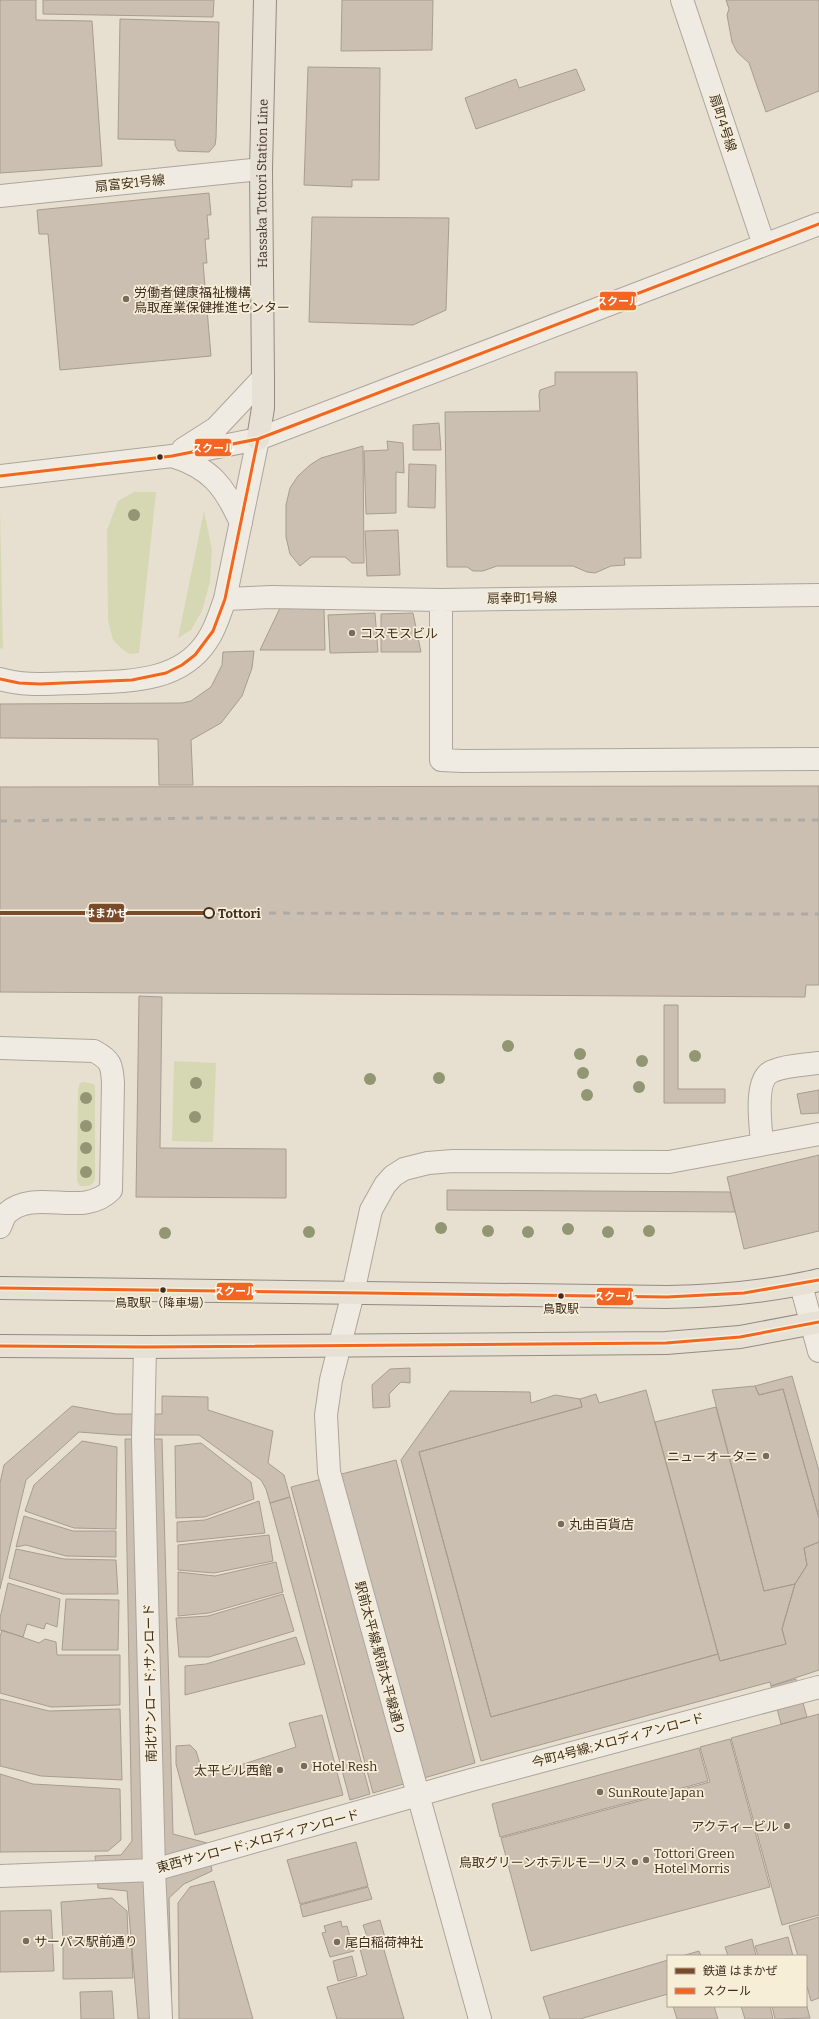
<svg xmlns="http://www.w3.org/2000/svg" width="819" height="2019" viewBox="0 0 819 2019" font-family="Bitter,'Noto Sans JP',serif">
<rect width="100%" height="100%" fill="#e7e0d1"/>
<!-- green -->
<path fill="#d6d7b3" d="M134,492h22l-17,161 -9,1 -7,-4 -10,-10 -5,-19 -1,-91 11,-29z
M0,507l3,142 -3,-1z
M204,511l8,39 -2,32 -8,29 -11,19 -13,8z
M174,1061l42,2 -3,79 -41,-1z
M83,1082l11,2 1,4v91l-2,4 -4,3h-9l-3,-5 1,-91 2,-7z"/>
<!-- building -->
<path fill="#cbbfb2" stroke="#a89c90" d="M0,0h36v20l56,1 10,145 -102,7z
M43,0h171l-1,17 -170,-3z
M342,0h91l-1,50 -91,1z
M726,0h93v91l-53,21 -17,-49 -12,-11 -5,-10 -5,-27 2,-6z
M120,19l99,3 -3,116 -1,7 -6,7 -31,-1 -3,-6v-5l-57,-1z
M308,67l72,1 -1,112h-27v7l-48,-2z
M576,69l9,21 -109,39 -11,-31 51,-19 3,9z
M209,193l2,22h-4l2,24h-4l2,24h-4l8,93 -151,14 -12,-136h-9l-2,-24z
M312,217l137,1 -3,92 -33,15 -104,-3z
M555,372h82l4,186h-17l1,7 -14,1 -16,7 -8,-1 -14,-6h-76l-14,5h-10l-6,-4h-20l-2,-155 95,-1 -1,-16 1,-5 15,-5z
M439,423l2,27h-28v-25z
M387,441l16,2 1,30 -8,-1v41l-30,1 -2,-63 24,-1z
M363,446l1,117h-12l-7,-6h-34l-11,9 -10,-12 -4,-17v-32l4,-17 8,-12 12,-11 11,-7z
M409,464l27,1 -1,43 -27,-1z
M398,530l2,45 -33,1 -2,-45z
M280,608l44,1 1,41h-65z
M375,613l3,39 -48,1 -2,-38z
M413,613l8,39h-40v-38z
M254,651l-2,17 -10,28 -21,27 -30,17 2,45h-34l-1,-46 -158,-1v-34l182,-1 9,-2 20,-14 11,-22 1,-13z
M819,786v199h-13l-1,12 -805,-5v-205z
M139,996l23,1 -2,151 126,1v49l-150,-1z
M664,1005h14v84h47v14h-61z
M819,1090v23l-18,1 -4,-20z
M819,1155v76l-75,18 -17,-72z
M447,1190l283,2 5,20 -288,-2z
M410,1368v15l-9,-1 -12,12 1,13 -17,1 -1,-23 18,-16z
M792,1376l27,95v47l-36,-129 -24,6 -4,-9z
M755,1386l4,9 24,-6 36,129v24l-15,6 3,17 -12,19 -31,7 -52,-201z
M646,1390l72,264 -227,63 -72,-265 163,-45 -2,-8 16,-5 3,9z
M450,1391l80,1 1,11 24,-8 25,4 2,8 -163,45 72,265 227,-63 2,7 66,-17 -4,-15 13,-45 12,-19 -3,-17 15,-6v128l-48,16 -1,-4 -289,79 -80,-301z
M162,1396l46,1v13l65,21 -5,32 16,12 6,22 -20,6 -4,-14 -5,-9 -62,-45h-81l-39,-3 -53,48 -26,109v-106l4,-18 68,-59 44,8h46z
M716,1407l48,184 31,-7 -13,45 4,15 -66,17 -65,-239z
M125,1439h37l11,395 34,9 5,28 -28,13 -15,14 3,121h-34l-11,-128 -29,-3 -3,-32 26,-1 11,-14z
M82,1441l35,6 -1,82 -42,-1 -49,-17 9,-26z
M201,1443l50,39 3,17 -49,18 -29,1 -1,-72z
M396,1460l79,303 -102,30 -82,-306z
M290,1497l80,297 -20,6 -80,-297z
M259,1501l6,32 -88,9v-20l28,-2z
M24,1516l49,15h43v26l-50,-1 -40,-11 -10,2z
M269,1535l4,26 -59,12 -36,-3v-25z
M16,1549l48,10 52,1 2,34h-55l-54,-16z
M276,1562l7,30 -74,21 -31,3v-44l37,4z
M8,1583l52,16 -3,28 -11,-4 -2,6 -17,-5 -4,13 -23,-7v-12z
M283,1594l11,37 -85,26h-30l-3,-39 32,-2z
M66,1599l53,1 -1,50h-56z
M2,1630l37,13 6,-4 11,3 1,13h63v50l-69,2 -51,-14v-56z
M296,1637l9,27 -120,31v-29l21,-2z
M796,1679l11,38 -26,7 -10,-38z
M0,1699l49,12 71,-2 2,71 -81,-4 -41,-10z
M819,1714v201l-37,10 -51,-187z
M322,1715l21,80 -148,40 -19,-71v-18l14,-1 6,6 8,26 92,-30 -7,-24z
M730,1739l40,148 -239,64 -30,-113 209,-56 -10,-35z
M699,1748l9,33 -208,56 -8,-33z
M0,1774l33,10 87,5 1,51 -13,11 -108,1z
M356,1842l12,44 -68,18 -13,-44z
M214,1881l39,138h-74l-1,-116 12,-16z
M368,1887l4,12 -69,18 -3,-12z
M112,1898l15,13 1,25 -65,3 -2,-37z
M51,1910l3,61 -54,1v-61z
M819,1917v81l-8,3 -5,-18v-27h-8l-9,-30z
M380,1920l6,21 -16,4 -7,-20z
M341,1921l1,6 5,-1 7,25 -24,6 -8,-24 4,-1 -2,-6z
M788,1937l5,19h-35l-3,-10z
M752,1939l4,17h-28l-3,-9z
M63,1940h68l2,38 -70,1z
M382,1943l22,76h-67l-10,-32 40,-12 -7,-26z
M699,1951l2,5h-19z
M352,1956l5,20 -19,5 -5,-20z
M668,1960v34l-88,25h-30l-7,-22z
M112,1991l2,28h-33l-1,-27z
M806,2003l4,15 -35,1 -3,-13h34z
M673,2006h41l4,13h-41z
M741,2006h29l3,13h-28z"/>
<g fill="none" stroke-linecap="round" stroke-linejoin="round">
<!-- minor casing -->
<g stroke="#ada599" stroke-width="24">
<path id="minor" d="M682,0l82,245
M0,196l261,-27
M183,449l33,-21 47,-50
M172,456c39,12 53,31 69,67
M0,476l172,-20 86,-17 561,-215
M225,599l46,-2 170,3 378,-5
M441,600v160l22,1 356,-2
M0,679c25,8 54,4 79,4 46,-2 100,1 128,-42 9,-13 13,-28 18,-42l33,-160
M0,1048l94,3c17,9 18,14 19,32l-2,107c-28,29 -75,-3 -104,23 -3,3 -5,10 -7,14
M762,1144c-1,-18 -9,-66 11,-73 14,-6 31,-6 46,-8
M801,1285l18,66
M145,1347l-2,92 11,431 7,149
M0,1876l154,-6 317,-90 348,-93
M480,2019l-151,-547 -3,-57 5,-35 22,-87 18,-83 14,-25 8,-9 11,-7 24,-6 25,-2 216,1 150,-28"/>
</g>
<!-- major casing -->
<g stroke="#928b80" stroke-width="24">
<g id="major">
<path id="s1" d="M258,439l5,-31v-30l-2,-209 4,-169"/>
<path d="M0,1288l667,9c52,-1 102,-5 152,-17"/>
<path d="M0,1346l145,1 521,-4 74,-6 79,-15"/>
</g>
</g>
<!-- minor -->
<use href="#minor" stroke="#efebe3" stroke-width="22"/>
<!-- major -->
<use href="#major" stroke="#e6e1d4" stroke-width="22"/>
<!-- rail -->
<path stroke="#afaaa2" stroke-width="3" stroke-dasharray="7 7" stroke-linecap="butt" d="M0,821l205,-3 614,2
M213,913l606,1"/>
<!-- bus-1 casing -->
<g stroke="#f7eed8" stroke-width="6">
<path id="bus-1" d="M0,476l172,-20 86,-17 561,-215
M0,679l19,4 21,1 92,-4 34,-7 16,-8 13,-10 18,-24 12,-32 33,-160
M0,1288l667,9 77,-4 75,-13
M0,1346l145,1 521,-4 74,-6 79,-15"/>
</g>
<!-- bus-1 -->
<use href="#bus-1" stroke="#f26522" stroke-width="3"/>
<!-- rail-1 casing -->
<g stroke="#f7eed8" stroke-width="7">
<path id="rail-1" d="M0,913h213"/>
</g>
<!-- rail-1 -->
<use href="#rail-1" stroke="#7a4b2a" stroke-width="4"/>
</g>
<!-- trees -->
<g fill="#929673">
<circle cx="134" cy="515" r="6"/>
<circle cx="508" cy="1046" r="6"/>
<circle cx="580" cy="1054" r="6"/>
<circle cx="695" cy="1056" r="6"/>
<circle cx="642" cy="1061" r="6"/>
<circle cx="583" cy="1073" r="6"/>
<circle cx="439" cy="1078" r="6"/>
<circle cx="370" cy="1079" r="6"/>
<circle cx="196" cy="1083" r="6"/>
<circle cx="639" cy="1087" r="6"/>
<circle cx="587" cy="1095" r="6"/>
<circle cx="86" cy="1098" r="6"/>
<circle cx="195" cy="1117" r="6"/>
<circle cx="86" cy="1126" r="6"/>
<circle cx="86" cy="1148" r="6"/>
<circle cx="86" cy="1172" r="6"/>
<circle cx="441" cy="1228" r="6"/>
<circle cx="568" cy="1229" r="6"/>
<circle cx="488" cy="1231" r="6"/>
<circle cx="649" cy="1231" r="6"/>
<circle cx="309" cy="1232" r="6"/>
<circle cx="528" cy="1232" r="6"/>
<circle cx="608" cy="1232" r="6"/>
<circle cx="165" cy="1233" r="6"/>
</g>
<!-- markers -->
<g fill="#786c5e" stroke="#f7eed8" stroke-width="1.5">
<circle cx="126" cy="299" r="4"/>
<circle cx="352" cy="633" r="4"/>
<circle cx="766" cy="1456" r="4"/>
<circle cx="561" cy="1524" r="4"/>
<circle cx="304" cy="1766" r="4"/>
<circle cx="280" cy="1770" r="4"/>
<circle cx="600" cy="1792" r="4"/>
<circle cx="787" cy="1826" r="4"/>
<circle cx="646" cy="1860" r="4"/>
<circle cx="635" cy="1862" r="4"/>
<circle cx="26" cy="1941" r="4"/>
<circle cx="337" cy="1942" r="4"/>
</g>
<g fill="#3d2e20" stroke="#f7eed8" stroke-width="1.5">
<circle cx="160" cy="457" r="3.5"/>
<circle cx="163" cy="1290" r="3.5"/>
<circle cx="561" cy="1296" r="3.5"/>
</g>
<circle fill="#f7eed8" stroke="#3d2e20" stroke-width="2" cx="209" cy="913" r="5"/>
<g text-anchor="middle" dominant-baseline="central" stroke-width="3.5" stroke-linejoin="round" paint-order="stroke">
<!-- bus labels -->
<g font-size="12" fill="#3d2e20" stroke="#f7eed8">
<text x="163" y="1303">鳥取駅（降車場）</text>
<text x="561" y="1309">鳥取駅</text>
</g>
<!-- street labels -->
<g font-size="13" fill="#3d2e20" stroke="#f7eed8">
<text transform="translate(723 123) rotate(72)">扇町4号線</text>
<text transform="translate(130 183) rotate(-6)">扇富安1号線</text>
<text stroke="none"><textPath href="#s1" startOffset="256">Hassaka Tottori Station Line</textPath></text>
<text transform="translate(522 598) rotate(-1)">扇幸町1号線</text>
<text transform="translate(380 1658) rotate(75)">駅前太平線;駅前太平線通り</text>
<text transform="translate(150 1683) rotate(-91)">南北サンロード;サンロード</text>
<text transform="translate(618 1740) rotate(-15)">今町4号線;メロディアンロード</text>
<text transform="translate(258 1841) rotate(-15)">東西サンロード;メロディアンロード</text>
</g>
<!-- poi labels -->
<g font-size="13" fill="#3d2e20" stroke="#f7eed8" text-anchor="start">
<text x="134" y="292">労働者健康福祉機構<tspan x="134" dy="15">鳥取産業保健推進センター</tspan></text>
<text x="360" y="633">コスモスビル</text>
<text x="758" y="1456" text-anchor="end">ニューオータニ</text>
<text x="569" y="1524">丸由百貨店</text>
<text x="312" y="1766">Hotel Resh</text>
<text x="272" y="1770" text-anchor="end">太平ビル西館</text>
<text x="608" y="1792">SunRoute Japan</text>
<text x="779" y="1826" text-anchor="end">アクティ―ビル</text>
<text x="654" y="1853">Tottori Green<tspan x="654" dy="15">Hotel Morris</tspan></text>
<text x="627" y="1862" text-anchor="end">鳥取グリーンホテルモーリス</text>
<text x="34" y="1941">サーパス駅前通り</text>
<text x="345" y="1942">尾白稲荷神社</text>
</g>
<!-- stop labels -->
<g font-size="13" font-weight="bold" fill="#3d2e20" stroke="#f7eed8" text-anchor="start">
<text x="218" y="913">Tottori</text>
</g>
</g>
<g stroke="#f7eed8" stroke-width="1.5">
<rect x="599" y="291" width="38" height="20" rx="4" fill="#f26522"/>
<rect x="194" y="438" width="38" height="19" rx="4" fill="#f26522"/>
<rect x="88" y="903" width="37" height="20" rx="4" fill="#7a4b2a"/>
<rect x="216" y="1282" width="38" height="19" rx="4" fill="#f26522"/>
<rect x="596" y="1287" width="38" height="19" rx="4" fill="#f26522"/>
</g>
<g font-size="11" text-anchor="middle" font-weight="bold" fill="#fff">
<text x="618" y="305">スクール</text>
<text x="213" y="452">スクール</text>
<text x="106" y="917">はまかぜ</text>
<text x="235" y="1295">スクール</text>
<text x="615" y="1300">スクール</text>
</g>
<!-- legend -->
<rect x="667" y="1955" width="140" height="52" fill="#f7eed8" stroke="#ada18e"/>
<rect x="675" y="1968" width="20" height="6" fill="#7a4b2a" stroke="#ada18e"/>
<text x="703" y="1975" font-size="12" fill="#3d2e20">鉄道 はまかぜ</text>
<rect x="675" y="1988" width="20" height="6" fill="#f26522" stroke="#ada18e"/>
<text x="703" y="1995" font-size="12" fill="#3d2e20">スクール</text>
</svg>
